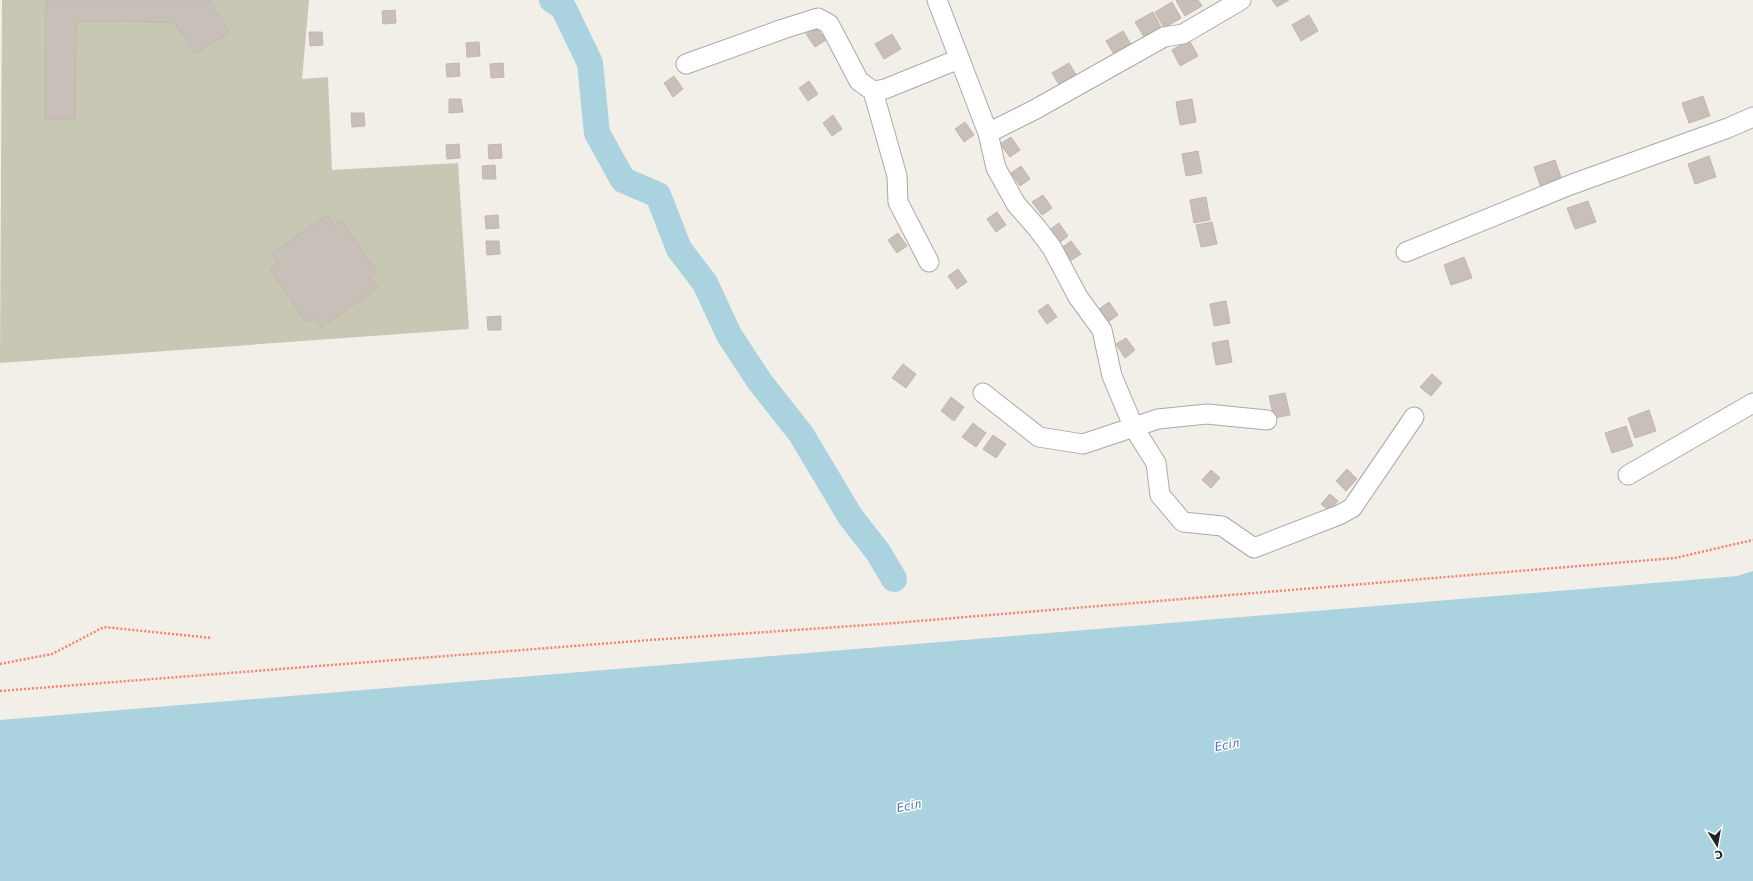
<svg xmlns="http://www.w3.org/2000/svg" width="1753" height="881" viewBox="0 0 1753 881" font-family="'DejaVu Sans',sans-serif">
<rect width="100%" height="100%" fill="#f2efe9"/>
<!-- construction -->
<path fill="#c7c7b4" d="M2,0h307l-7,79 26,-2 4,93 126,-7 11,166 -469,34z"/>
<!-- water -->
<path fill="#aad3df" d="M1753,571v310h-1753v-161l1737,-144z"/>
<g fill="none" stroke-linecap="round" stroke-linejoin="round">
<!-- river -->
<path stroke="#aad3df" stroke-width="26" d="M552,0l11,7 27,56 7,70 26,47 35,15 21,54 26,34 24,52 31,47 41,52 49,82 28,36 16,27"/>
</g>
<!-- building -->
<path fill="#c7bfb8" stroke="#c4b6ab" d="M46,0h163l21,32 -35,22 -21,-32 -98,-1 -1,98h-30z
M1178,0h20l4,6 -17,10 -9,-15z
M1272,0h17l-12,7z
M1172,2l9,16 -17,10 -9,-16z
M395,10l1,13 -13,1 -1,-13z
M1153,12l8,15 -17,10 -9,-15z
M1309,15l9,16 -17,10 -9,-16z
M816,27l10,13 -11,7 -9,-13z
M1123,31l9,15 -17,10 -9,-15z
M309,32h13l1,13 -13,1z
M892,34l9,15 -17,10 -9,-15z
M1189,40l9,16 -18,10 -8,-16z
M479,42l1,14 -13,1 -1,-14z
M459,63l1,13 -13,1 -1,-13z
M503,63l1,14 -13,1 -1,-14z
M1069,63l9,15 -17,10 -9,-15z
M674,76l9,13 -10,8 -9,-14z
M809,81l9,13 -10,7 -9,-13z
M1703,96l7,20 -21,7 -7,-20z
M449,99h12l2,13 -14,1z
M1192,99l4,23 -16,3 -4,-23z
M351,113h13l1,13 -13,1z
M833,115l9,14 -10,7 -9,-13z
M965,122l9,13 -10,7 -9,-13z
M1011,137l9,13 -10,7 -10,-13z
M459,144l1,14 -13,1 -1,-14z
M501,144l1,14 -13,1 -1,-14z
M1198,151l4,22 -16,3 -4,-22z
M1709,156l7,21 -21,7 -7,-20z
M1555,160l7,20 -21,8 -7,-21z
M495,165l1,14h-13l-1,-13z
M1021,166l9,13 -10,7 -9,-13z
M1043,195l9,13 -10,7 -10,-13z
M1206,197l4,23 -16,3 -4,-23z
M1588,201l8,21 -21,7 -8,-21z
M997,212l9,13 -10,7 -9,-13z
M327,215l7,11 8,-5 35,51 -7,5 8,11 -57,39 -7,-10 -8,5 -36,-53 8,-5 -7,-10z
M498,215l1,13 -13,1 -1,-13z
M1212,222l5,22 -16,3 -5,-22z
M1059,223l9,13 -10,8 -9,-14z
M898,233l9,13 -10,7 -9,-13z
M486,241h13l1,13 -13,1z
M1071,241l10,13 -11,7 -9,-13z
M1464,257l8,21 -21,7 -7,-20z
M958,269l9,13 -10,7 -9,-13z
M1226,301l4,22 -16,3 -4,-22z
M1109,302l9,13 -10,7 -9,-13z
M1048,304l9,13 -10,7 -9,-13z
M501,316v14h-13l-1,-13z
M1126,338l9,12 -10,8 -9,-14z
M1228,340l4,22 -16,3 -4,-22z
M903,364l13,10 -10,14 -14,-10z
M1432,374l10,9 -11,13 -11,-9z
M1285,393l5,22 -16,3 -5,-22z
M951,397l13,10 -10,14 -13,-10z
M1649,410l7,21 -21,7 -7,-20z
M973,423l13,10 -10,14 -14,-10z
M1626,426l7,20 -21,7 -7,-20z
M993,435l13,9 -10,14 -13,-9z
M1347,469l10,10 -11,12 -10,-10z
M1211,470l9,8 -9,10 -9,-8z
M1330,494l8,7 -9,10 -8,-7z"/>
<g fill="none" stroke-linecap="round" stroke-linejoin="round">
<!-- minor casing -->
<g stroke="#a9a9a9" stroke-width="21">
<path id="minor" d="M937,0l51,133 8,35 20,36 21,24 15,20 26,49 24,33 10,46 22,52 22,35 4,32 23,27 39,4 32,22 85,-33 13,-7 62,-91
M686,64l97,-35 35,-11 11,6 30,57 14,10 24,85 1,26 31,60
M873,91l12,-2 74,-30
M988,133l46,-23 130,-73 19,-3 58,-34
M1406,252l164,-67 158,-57 25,-11
M983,393l56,44 44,7 75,-25 49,-5 60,6
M1628,475l125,-72"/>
</g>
<!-- path -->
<path stroke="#fa8072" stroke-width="2.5" stroke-dasharray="2 2" stroke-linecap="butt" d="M0,664l52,-10 52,-27 108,11
M0,691l650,-51 232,-16 793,-66 78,-18"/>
<!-- minor -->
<use href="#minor" stroke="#fff" stroke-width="19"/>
</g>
<g text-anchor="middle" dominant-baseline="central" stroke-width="3" stroke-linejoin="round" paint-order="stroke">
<!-- water labels -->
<g font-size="12" font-style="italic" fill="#4a7aab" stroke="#fff">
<text transform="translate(1227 745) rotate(-11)">Есіл</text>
<text transform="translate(909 806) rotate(-11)">Есіл</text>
</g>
</g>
<!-- north arrow -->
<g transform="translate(1717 845) rotate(169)" stroke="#ffffff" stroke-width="3" paint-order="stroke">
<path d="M0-3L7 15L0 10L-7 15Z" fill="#222222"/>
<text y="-6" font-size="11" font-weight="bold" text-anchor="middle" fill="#222222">С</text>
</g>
</svg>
